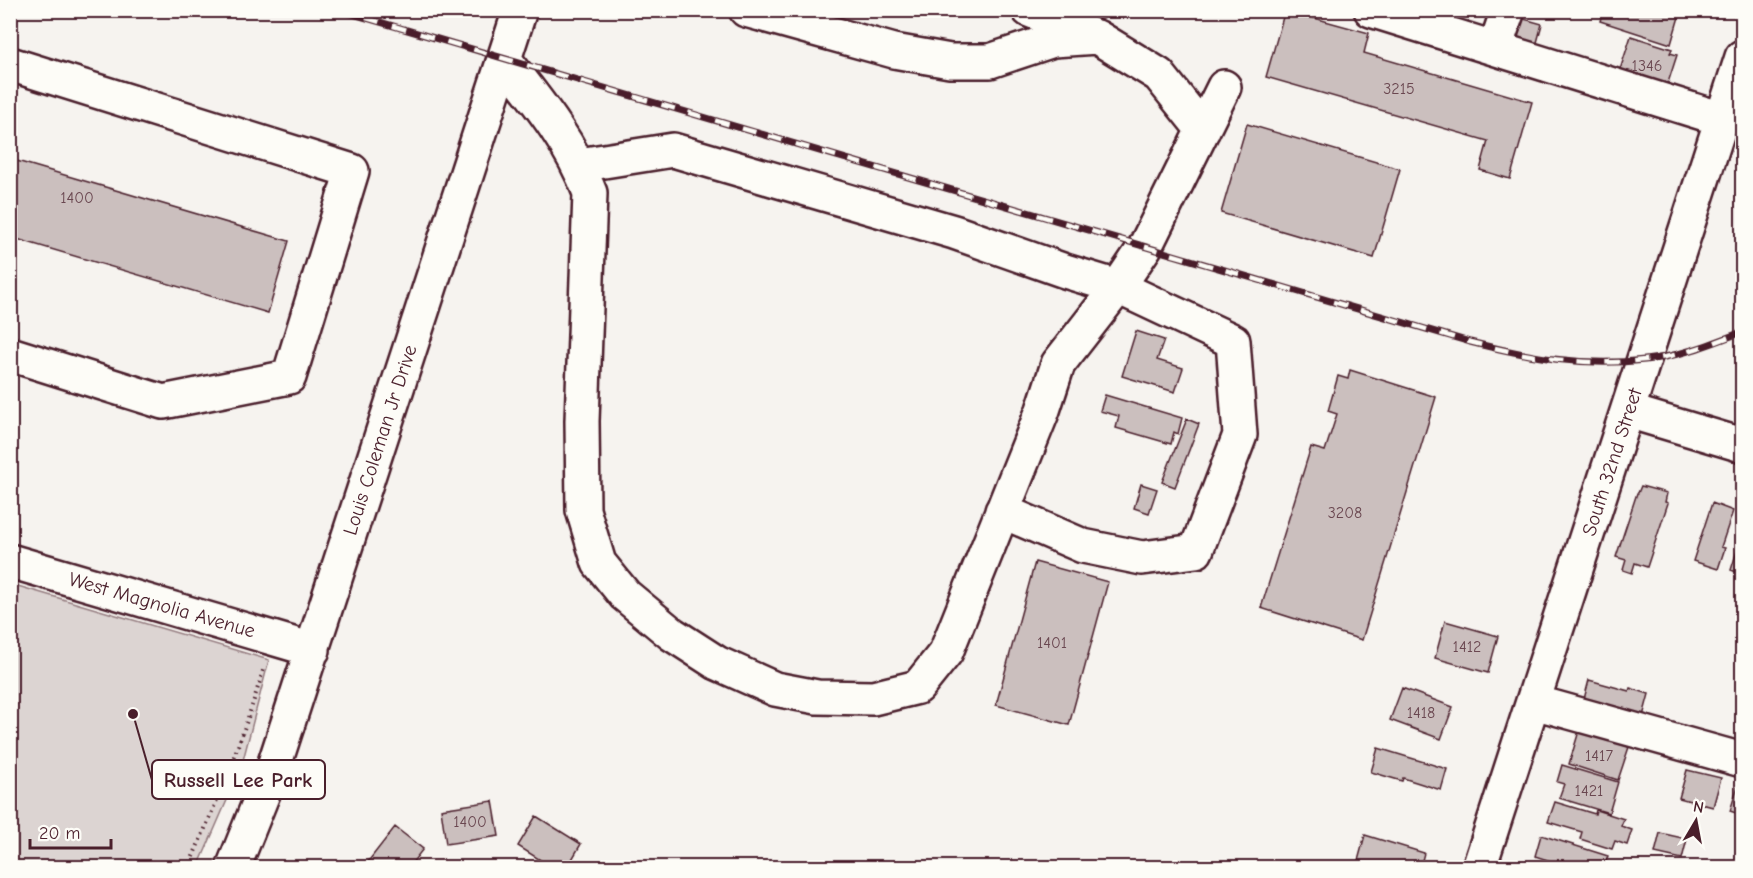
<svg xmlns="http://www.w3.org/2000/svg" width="1753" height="878" viewBox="0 0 1753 878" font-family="'Comic Neue',sans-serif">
<rect width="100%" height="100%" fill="#f6f3ef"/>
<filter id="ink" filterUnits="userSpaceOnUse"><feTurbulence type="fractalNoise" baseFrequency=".0167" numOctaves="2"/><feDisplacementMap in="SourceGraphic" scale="12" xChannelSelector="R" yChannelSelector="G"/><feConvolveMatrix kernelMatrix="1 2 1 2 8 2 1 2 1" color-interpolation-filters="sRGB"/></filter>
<g filter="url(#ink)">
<!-- green -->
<path fill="#dcd4d2" stroke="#937a7e" stroke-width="1.5" d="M11,584l258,76 -28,108 -43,99h-187z"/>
<!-- building -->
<path fill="#cbbfbe" stroke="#4a1f2b" stroke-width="1.5" d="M1285,10l84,23 -5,20 168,49 -22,77 -30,-9 8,-29 -222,-64z
M1603,10h78l-10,34 -71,-23z
M1517,17l25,7 -7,26 -25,-8z
M1631,36l41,13 -2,4 7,2 -10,31 -49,-10z
M1247,124l153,45 -26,89 -153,-45z
M10,159l279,82 -21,72 -258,-76z
M1136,331l28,9 -7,20 26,8 -8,24 -53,-16z
M1350,370l86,27 -74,243 -101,-32 50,-161 14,4 12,-37 -9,-3 10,-35 10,3z
M1105,395l77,23 -4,16 -4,-2 -3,12 -55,-16 3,-12 -19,-5z
M1187,419l12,5 -24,63 -13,-5z
M1141,484l16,5 -8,24 -15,-5z
M1641,486l26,7 -2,9 3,1 -21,64 -12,-4 -3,10 -9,-3 3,-10 -10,-3 21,-64h1z
M1712,503l21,8 -12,36 4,1 -7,21 -25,-8z
M1742,535v39l-11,-4z
M1035,562l73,20 -39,143 -73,-20z
M1445,621l53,15 -10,37 -53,-15z
M1589,680l40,11 1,-3 19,6 -7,26 -59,-17z
M1402,688l51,19 -12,32 -51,-19z
M1579,731l50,16 -11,33 -49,-16z
M1378,748l69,21 -6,21 -38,-12 -1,3 -31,-9z
M1562,765l56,17 -9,31 -50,-15 5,-14 -7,-2z
M1687,770l34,8 -8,29 -34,-9z
M1738,785l4,2v28l-12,-4z
M493,801l6,35 -53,8 -5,-35z
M1555,802l40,12 1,-4 28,9 -3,7 11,4 -5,15 -12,-4 -3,8 -32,-10 2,-7 -34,-10z
M536,816l45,28 -14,24h-14l-35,-22z
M395,827l28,22 -15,19h-45z
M1660,833l27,6 -5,20 -27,-6z
M1365,835l59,18 -4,15h-64z
M1541,835l67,21 -4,12h-31l-38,-12z"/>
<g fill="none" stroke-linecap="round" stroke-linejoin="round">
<!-- minor casing -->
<g stroke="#4a1f2b" stroke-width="38">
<path id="minor" d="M746,10l148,41 56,10h40l63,-21 44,-3 62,38 44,55
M1029,10l60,24
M1371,10l351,109
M1495,48l13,-38
M504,59c34,43 67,83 86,134l-8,228 1,89 16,53 26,32 47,39 45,29 58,26 42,8 56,1 45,-11 28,-35 97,-242 15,-46 60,-77 27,-40 79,-160
M10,64l342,107 -63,206 -126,25 -153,-48
M579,165l94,-15 281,82 111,39 53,16 115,54 7,94 -44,116 -54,7 -59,-12 -81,-35
M1628,411l114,34
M10,561l303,89
M1534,702l208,58
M233,868l41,-102 246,-756
M1479,868l263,-811"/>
</g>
<!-- path -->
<path stroke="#4a1f2b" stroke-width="4" stroke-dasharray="1.5 4.5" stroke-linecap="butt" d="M188,868c29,-66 56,-132 76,-201"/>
<!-- minor -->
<use href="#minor" stroke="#fdfcf7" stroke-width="33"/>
<!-- rail casing -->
<g stroke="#4a1f2b" stroke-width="7">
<path id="rail" d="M339,10l1131,332c60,15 112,25 175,18 33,-3 66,-16 97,-28"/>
</g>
<!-- rail -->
<use href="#rail" stroke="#fdfcf7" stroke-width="4.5" stroke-dasharray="14" stroke-linecap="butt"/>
</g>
</g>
<g text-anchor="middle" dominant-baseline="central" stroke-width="4.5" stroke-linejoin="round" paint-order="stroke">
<!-- number labels -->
<g font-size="16" fill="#6a4750">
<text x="1647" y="66">1346</text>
<text x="1399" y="89">3215</text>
<text x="77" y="198">1400</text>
<text x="1345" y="513">3208</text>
<text x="1052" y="643">1401</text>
<text x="1467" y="647">1412</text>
<text x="1421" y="713">1418</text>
<text x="1599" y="756">1417</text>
<text x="1589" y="791">1421</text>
<text x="470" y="822">1400</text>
</g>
<!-- street labels -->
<g font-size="20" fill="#4a1f2b" stroke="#fdfcf7">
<text transform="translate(380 440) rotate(-72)">Louis Coleman Jr Drive</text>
<text transform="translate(1612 462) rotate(-72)">South 32nd Street</text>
<text transform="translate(162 605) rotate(16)">West Magnolia Avenue</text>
</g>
</g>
<!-- callouts -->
<path fill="none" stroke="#4a1f2b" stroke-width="2" d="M133 714L152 780"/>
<circle fill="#4a1f2b" stroke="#fdfcf7" stroke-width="2" cx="133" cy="714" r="6"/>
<rect fill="#fdfcf7" stroke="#4a1f2b" stroke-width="2" x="152" y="760" width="173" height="39" rx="6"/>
<g font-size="21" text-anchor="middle" font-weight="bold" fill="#4a1f2b">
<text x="238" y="787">Russell Lee Park</text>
</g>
<!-- margin -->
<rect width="1753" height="878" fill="none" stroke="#fdfcf7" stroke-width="36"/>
<rect x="18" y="18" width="1717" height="842" fill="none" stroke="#4a1f2b" stroke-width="2" filter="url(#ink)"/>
<!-- north arrow -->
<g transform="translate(1696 821) rotate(10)" stroke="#fdfcf7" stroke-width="4.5" paint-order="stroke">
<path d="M0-4.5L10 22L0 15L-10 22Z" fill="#4a1f2b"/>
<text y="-9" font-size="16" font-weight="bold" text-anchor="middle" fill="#4a1f2b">N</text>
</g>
<!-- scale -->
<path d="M30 839v9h81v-9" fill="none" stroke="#4a1f2b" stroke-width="3"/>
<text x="39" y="839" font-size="18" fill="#4a1f2b" stroke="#fdfcf7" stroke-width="4.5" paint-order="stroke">20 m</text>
</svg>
